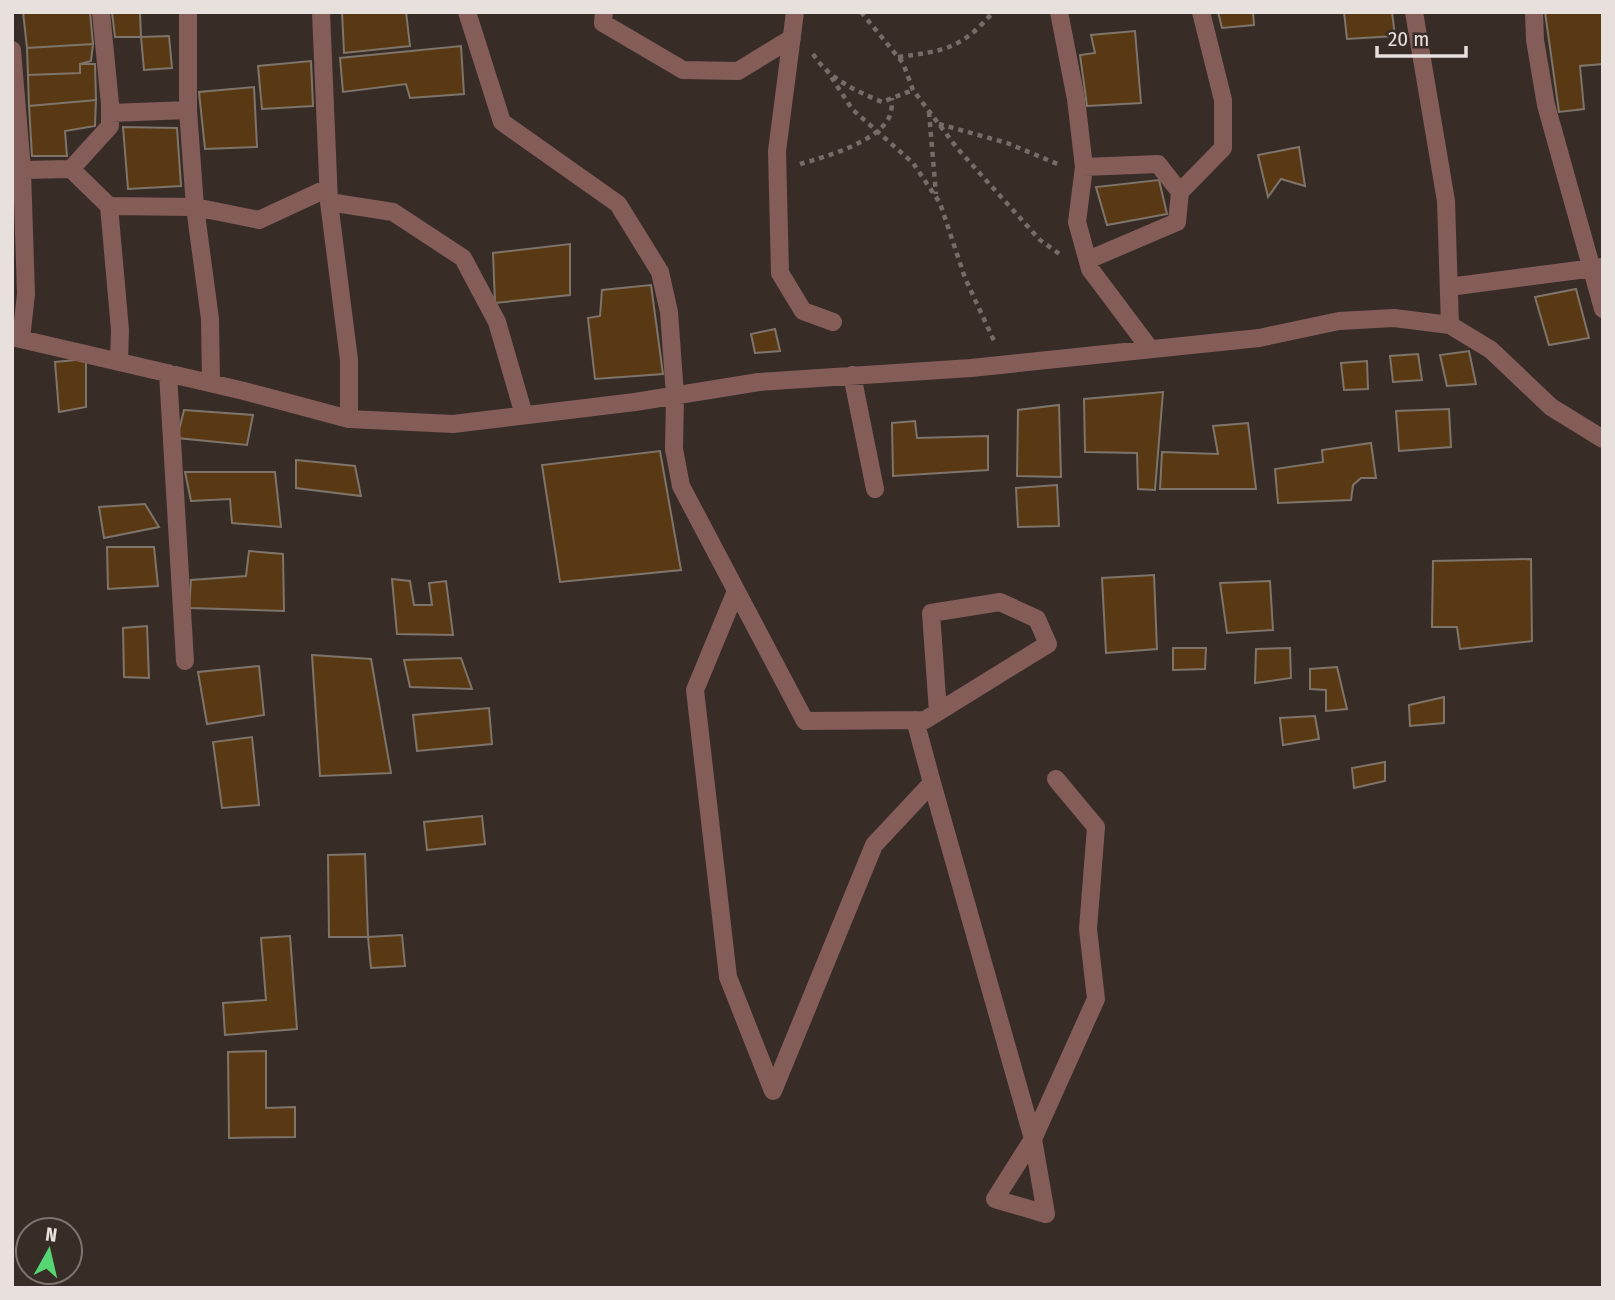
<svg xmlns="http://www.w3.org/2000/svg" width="1615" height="1300" viewBox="0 0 1615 1300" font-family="'Fira Sans Condensed',sans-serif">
<rect width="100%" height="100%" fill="#382c27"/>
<!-- building -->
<path fill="#593913" stroke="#7e746a" stroke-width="2" d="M23,12h67l3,32 -66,4z
M112,12h28l1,25h-26z
M342,12h64l4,34 -66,7z
M1218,12h35l1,13 -32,3z
M1344,12h48l3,24 -48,3z
M1545,12h58v52l-23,2 4,43 -25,3z
M1135,31l6,72 -54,3 -7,-51 15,-2 -4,-18z
M169,36l3,32 -28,2 -3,-33z
M93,44l-2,17 -11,3v9l-52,2 -1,-27z
M461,46l3,48 -54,4 -4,-14 -63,8 -3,-34z
M311,61l2,45 -51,3 -4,-43z
M80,64h15l1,36 -67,6 -1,-31 52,-2z
M254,87l3,60 -52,2 -6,-57z
M96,100l-1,26 -30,5 2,25h-35l-3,-50z
M123,127l54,1 4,58 -53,3z
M1299,147l6,39 -24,-7 -13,18 -10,-42z
M1159,180l8,34 -60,11 -11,-38z
M570,244v51l-75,8 -2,-50z
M651,285l12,89 -68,5 -7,-61 12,-2 2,-26z
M1576,289l13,49 -40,7 -14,-48z
M775,329l5,22 -25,2 -4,-19z
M1469,351l7,33 -29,2 -7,-31z
M1418,354l4,26 -29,2 -3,-26z
M86,359v48l-27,5 -4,-50z
M1367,361l1,28 -24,1 -3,-27z
M1163,392l-8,98 -17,-1 -1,-36 -52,-1 -1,-53z
M1059,405l2,72 -44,-1 1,-66z
M1449,409l2,38 -52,4 -3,-40z
M184,410l69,5 -6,30 -70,-7z
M915,421l2,17 71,-2v34l-95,6 -1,-53z
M1248,423l8,66h-96l2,-37 56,2 -5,-28z
M1371,443l5,35h-15l-8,7 -2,15 -73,3 -3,-34 48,-7 -1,-12z
M660,451l21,119 -121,12 -18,-117z
M296,460l59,6 6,30 -65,-8z
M185,472h90l6,55 -49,-4 -2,-24 -39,2z
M1057,485l2,41 -41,1 -2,-39z
M145,504l14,23 -55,11 -5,-31z
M107,547h47l4,39 -50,3z
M249,551l34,3 1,57 -95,-3 2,-28 55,-4z
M1531,559l1,82 -72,8 -3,-22h-25l1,-66z
M1154,575l3,74 -51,4 -4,-75z
M392,579l18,2 4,24h18l-3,-22 17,-2 7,54 -56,-1z
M1270,581l3,49 -46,3 -7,-50z
M147,626l2,52 -25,-1 -1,-49z
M1173,648h33l-1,21 -32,1z
M1290,648l1,30 -36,5 1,-34z
M312,655l59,4 20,114 -71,3z
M461,658l11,31 -62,-2 -6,-27z
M259,666l5,49 -57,9 -9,-52z
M1337,667l10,42 -21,2v-21l-16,-1v-20z
M1444,697v26l-34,3 -1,-21z
M489,708l3,36 -75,7 -4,-36z
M1315,716l4,23 -36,6 -3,-27z
M252,737l7,68 -37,3 -9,-66z
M1385,762v19l-31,7 -2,-20z
M482,816l3,28 -58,6 -3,-28z
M365,854l3,83h-39l-1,-82z
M402,935l3,31 -34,2 -3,-31z
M290,936l7,93 -72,6 -2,-32 43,-3 -5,-62z
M266,1051v57l29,-1v30l-66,1 -1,-86z"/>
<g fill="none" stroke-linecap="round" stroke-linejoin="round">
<!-- path -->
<path stroke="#766c67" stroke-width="4.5" stroke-dasharray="5 5" stroke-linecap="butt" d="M861,12l42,51 10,27 44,58 83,92 21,15
M813,54c16,25 43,37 69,48l31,-12
M898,57c45,-6 64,-8 95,-45
M826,69l26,40 61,54 27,40 25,75 30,65
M929,112l7,82
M939,124l68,19 53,22
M800,164c25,-7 81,-23 90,-49 2,-5 2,-12 2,-17"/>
<!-- street -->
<path stroke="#845d59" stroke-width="18" d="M188,12v98l7,97 15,112 1,64
M321,12l8,190 20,158v59
M467,12l35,110 116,82 42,68 9,40 6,83 -1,54 7,37 124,235 120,-1 123,-76 -11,-25 -37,-17 -69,11 7,99
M604,12l-1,11 80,47 55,1 54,-33
M795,12l-18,139 3,122 23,38 30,11
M1059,12l17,87 8,68 -7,55 13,47 60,80
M1414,12l32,189 4,124
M1534,12l1,28 11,65 57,204
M12,50l10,120 4,124 -5,45
M110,113l78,-3
M1084,167l74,-3 22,28 43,-44v-48l-22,-88
M71,169l39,-43v-22l-9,-92
M22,170l49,-1 38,37
M329,202l64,10 70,46 34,64 27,93
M1088,260l89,-38 3,-30
M1449,287l153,-20
M12,337l232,54 105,28 104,5 182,-22 124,-20 212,-14 288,-30 80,-17 55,-3 56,7 41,25 60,57 52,32
M119,362l1,-32 -11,-124 86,1 64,13 69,-32
M168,373l17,288
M852,375l23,114
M736,591l-41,99 33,287 45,114 101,-246 58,-62 -17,-63
M932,783l101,356 13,75 -51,-15 38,-60 63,-140 -8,-70 8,-102 -40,-48"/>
</g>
<!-- border -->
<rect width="1615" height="1300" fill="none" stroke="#e8e0dc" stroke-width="28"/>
<!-- north arrow -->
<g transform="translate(49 1251) rotate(8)"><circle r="33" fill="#382c27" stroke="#7e746f" stroke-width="2"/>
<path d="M0-5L12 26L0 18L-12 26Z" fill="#55d672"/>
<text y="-10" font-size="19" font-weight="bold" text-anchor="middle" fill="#e8e0dc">N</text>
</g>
<!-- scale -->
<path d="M1377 46v10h89v-10" fill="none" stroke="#e8e0dc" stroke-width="3.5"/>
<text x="1388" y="46" font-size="21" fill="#e8e0dc" stroke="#382c27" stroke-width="5" paint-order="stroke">20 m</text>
</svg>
